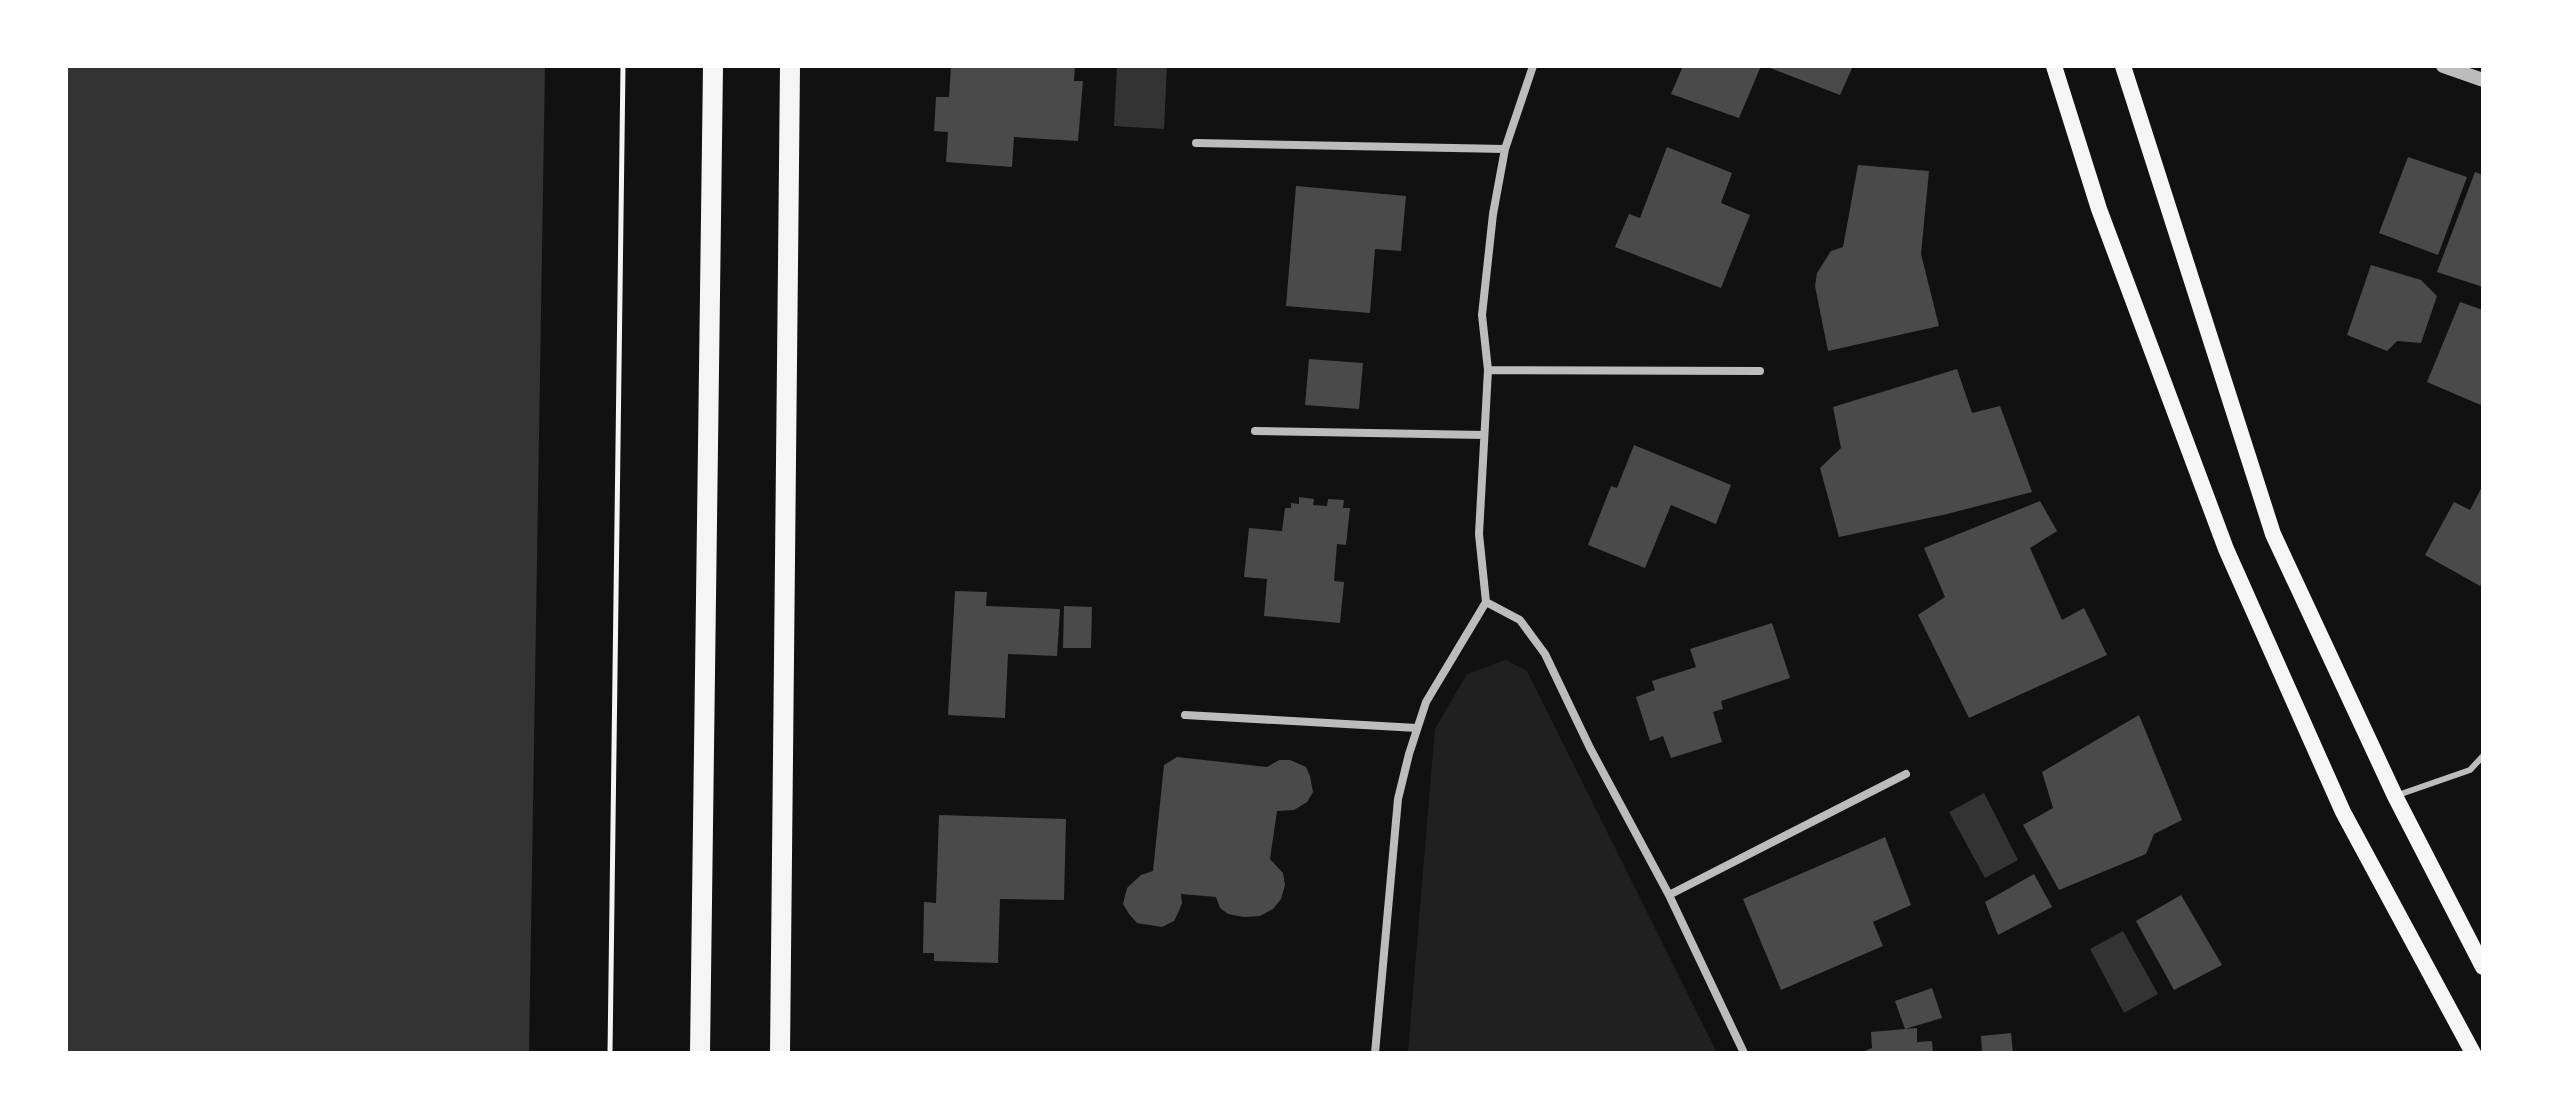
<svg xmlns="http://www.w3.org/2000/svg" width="2549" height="1119" viewBox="0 0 2549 1119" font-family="Helvetica,sans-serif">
<rect width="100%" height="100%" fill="#111"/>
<!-- green -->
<path fill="#202020" d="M1506,660l21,11 190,382h-309l27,-324 32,-55z"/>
<!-- water -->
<path fill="#333" d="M66,66h479l-16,987h-463z
M1117,66h50l-3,63 -50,-3z
M1984,793l34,67 -33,18 -36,-66z
M2123,931l35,63 -34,19 -34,-64z"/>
<!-- building -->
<path fill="#4a4a4a" d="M951,66h124l-1,15h9l-5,60 -64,-4 -2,30 -66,-5 2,-30 -14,-1 2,-34h13z
M1683,66h78l-22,52 -68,-24z
M1765,66h88l-13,29z
M1667,147l65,26 -11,30 29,12 -29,73 -106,-41 14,-33 11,4z
M2408,157l59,20 -29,78 -59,-22z
M1858,165l71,6 -8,83 18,72 -111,25 -13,-65 2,-13 14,-22 12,-4z
M2475,172l8,3v112l-46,-15z
M1296,186l110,10 -5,55 -26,-2 -5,64 -84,-7z
M2371,265l50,15 16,16 -16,47 -24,-2 -10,10 -40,-16z
M2460,302l23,8v96l-56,-24z
M1309,359l54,4 -4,46 -54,-4z
M1957,369l15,44 28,-7 32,86 -85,22 -108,23 -19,-69 21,-20 -8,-41z
M1634,445l97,40 -15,39 -45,-19 -26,63 -57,-23 23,-59 6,2z
M2483,485v96l-3,5 -55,-31 29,-53 16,8z
M1299,497l15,2 -1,6 14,1 1,-7 16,1 -1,8h7l-4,37 -9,-1 -3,37 10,1 -4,41 -76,-7 3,-37 -23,-2 5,-49 33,3 3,-23h6v-5l8,1z
M2040,501l17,30 -27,17 32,72 22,-12 23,47 -138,63 -51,-103 27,-18 -21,-49z
M955,591l32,1 -1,14 74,3 -3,47 -49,-2 -3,64 -57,-3z
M1064,606l28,1 -1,41h-28z
M1772,623l18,55 -69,23 2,8 -10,3 9,30 -51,16 -8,-22 -13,5 -14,-44 19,-7 -3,-9 44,-14 -6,-18z
M2139,715l43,105 -28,14 -8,20 -87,36 -36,-65 30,-17 -11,-36z
M1177,757l90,10 12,-7h11l16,7 4,9 3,16 -6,10 -13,8 -17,1 -7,48 13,14 2,12 -4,14 -8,10 -13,7 -16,1 -16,-3 -8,-6 -4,-11 -35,-3 1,9 -3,8 -5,10 -12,6 -25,-4 -8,-9 -6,-10 4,-16 14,-13 12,-4 11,-106z
M939,815l127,4 -2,81 -64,-1 -2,64 -64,-2v-8h-11l1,-51 12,1z
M1885,837l26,68 -38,17 10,24 -102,44 -38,-91z
M2034,874l18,33 -54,28 -13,-33z
M2181,895l41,70 -48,25 -38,-69z
M1932,988l10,30 -37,11 12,-1v14l15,-1 1,12h-73l12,-5 -1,-16 34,-3 -10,-28z
M2011,1033l2,20h-31l-1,-17z"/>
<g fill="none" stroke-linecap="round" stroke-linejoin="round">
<!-- path -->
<path stroke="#f5f5f5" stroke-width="5" d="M610,1053l13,-987"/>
<!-- service -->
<path stroke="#bcbcbc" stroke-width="6" d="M2398,795l72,-25 13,-14"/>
<!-- minor -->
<path stroke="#bcbcbc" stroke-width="8" d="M1196,143l309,6
M1488,370l272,1
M1255,431l229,4
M1486,602l34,18 25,34 45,94 79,147 75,158
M1185,715l232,13
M1669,895l237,-121
M1375,1053l23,-254 11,-45 17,-52 60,-100 -7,-68 9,-164 -6,-55 11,-101 12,-65 28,-83"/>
<!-- tertiary -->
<path stroke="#bcbcbc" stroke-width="14" d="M2443,66l40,14"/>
<!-- secondary -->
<path stroke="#f5f5f5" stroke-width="16" d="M2054,66l45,143 127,340 117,263 130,241
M2123,66l150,468 122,262 88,171"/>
<!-- primary -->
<path stroke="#f5f5f5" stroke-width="20" d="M700,1053l13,-987
M780,1053l10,-987"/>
</g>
<!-- border -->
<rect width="2549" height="1119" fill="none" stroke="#ffffff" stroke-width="136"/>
</svg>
